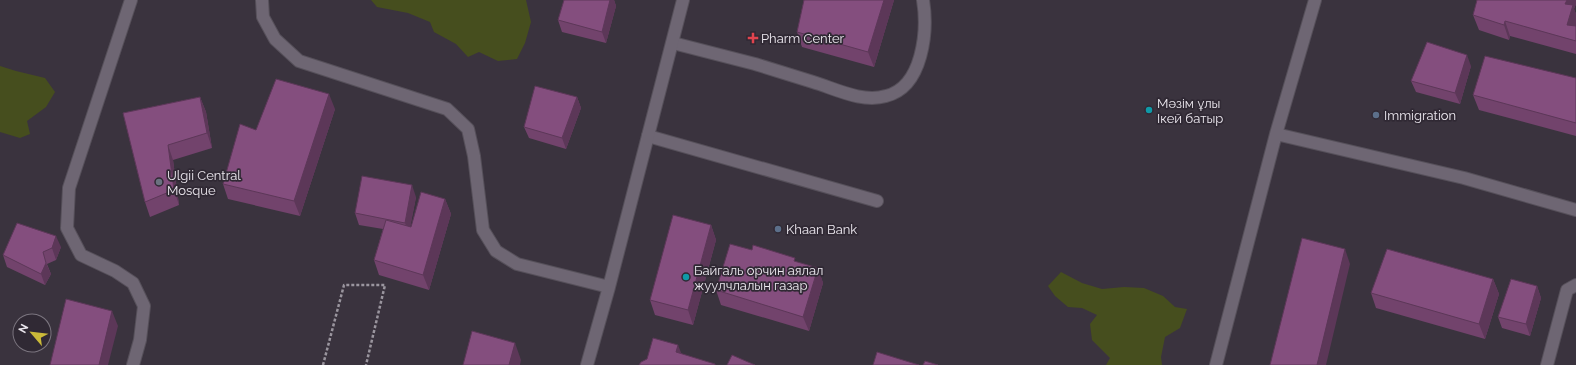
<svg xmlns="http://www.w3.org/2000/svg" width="1576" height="365" viewBox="0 0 1576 365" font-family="Raleway,sans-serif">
<rect width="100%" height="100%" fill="#3a333e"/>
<!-- green -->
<path fill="#464e1e" d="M371,0h155l5,22 -6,21 -8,16 -19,2 -19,-9 -11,5 -12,-13 -22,-12 -4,-10 -22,-9 -31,-6z
M0,66l16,5 29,7 10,14 -9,15 -19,14 3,13 -10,4 -20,-6z
M1061,272l21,11 20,6 22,-2 20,1 19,8 12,11 12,2 -7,19 -15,9 -4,20 1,8h-56l4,-7 -18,-18 -2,-16 7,-9 -15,-7 -14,-1 -13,-11 -7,-10z"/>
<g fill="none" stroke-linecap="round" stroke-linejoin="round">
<!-- lane casing -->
<g stroke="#56505a" stroke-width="14">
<path id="lane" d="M673,43c27,7 55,14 82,21 19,6 39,12 58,18 23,7 49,21 73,14 37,-9 42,-65 37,-96
M648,136l229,65"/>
</g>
<!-- street casing -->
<g stroke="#56505a" stroke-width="14">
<path id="street" d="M131,0l-62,188 -2,40 14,27 34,16 18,12 11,23 -4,34 -7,25
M262,0l1,17 12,22 24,22 148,48 21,20 6,27 9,74 13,21 21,13 92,23
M587,365l22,-78 74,-287
M1547,365l20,-75 9,-5"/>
</g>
<!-- secondary casing -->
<g stroke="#56505a" stroke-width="14">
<path id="secondary" d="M1276,134l188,44 112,32
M1216,365l60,-231 39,-134"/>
</g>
<!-- path -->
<path stroke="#9a959e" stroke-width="2.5" stroke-dasharray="3 2" stroke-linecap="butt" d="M323,365l21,-80h41l-19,80"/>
<!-- lane -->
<use href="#lane" stroke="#6e6673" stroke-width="12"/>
<!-- street -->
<use href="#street" stroke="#6e6673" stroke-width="12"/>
<!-- secondary -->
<use href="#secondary" stroke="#6e6673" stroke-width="12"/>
</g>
<!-- wall -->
<path fill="#72436c" d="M564,0h50l2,6 -10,37 -44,-11 -4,-12z
M804,0h90l-20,67 -72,-20 -5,-15z
M1576,0v4l-2,5 2,5v40l-66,-18 -1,4 -30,-10 -6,-15z
M1471,66l-11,38 -44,-12 -5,-11z
M1576,78v58l-97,-26 -6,-15z
M200,97l6,15 6,36 -39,12 6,45 -29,12 -5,-15 -22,-89z
M577,97l4,11 -15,41 -37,-11 -5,-11z
M335,109l-35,107 -72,-17 -5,-15 33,-54z
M416,197l-6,30 35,-28 6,15 -22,76 -50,-15 -5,-15 9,-31 -24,-4 -4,-12z
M711,225l5,15 -23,85 -38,-10 -5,-15z
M61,247l-5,13 -9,4 4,10 -6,11 -38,-18 -4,-12z
M752,250l66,18 5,15 -14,48 -88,-26 -5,-15z
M1493,279l6,15 -14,45 -109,-31 -5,-15z
M1537,286l4,12 -11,38 -28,-8 -4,-11z"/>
<!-- shaded-wall -->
<path fill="#5c3758" d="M610,0h4l2,6 -10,37 -4,-11z
M884,0h10l-20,67 -6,-15z
M1567,0h9v4l-2,5 2,5v14l-9,-3 -2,-21z
M1505,21l5,15 -1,4 -5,-15z
M1467,55l4,11 -11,38 -5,-11z
M329,94l6,15 -35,107 -6,-15z
M200,97l6,15 6,36 -5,-15z
M577,97l4,11 -15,41 -4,-11z
M168,145l5,15 6,45 -5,-15z
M412,185l4,12 -7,37 -4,-11z
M445,199l6,15 -22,76 -6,-15z
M711,225l5,15 -23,85 -5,-15z
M56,236l5,11 -5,13 -4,-12z
M1345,249l5,15 -24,101h-9z
M46,263l5,11 -6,11 -4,-11z
M818,268l5,15 -14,48 -6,-14z
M1493,279l6,15 -14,45 -6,-15z
M1537,286l4,12 -11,38 -4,-12z
M112,311l6,15 -10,39h-9z
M515,343l6,17 -1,5h-11z
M678,345l6,15 -8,-8z"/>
<!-- building -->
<path fill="#844e7e" stroke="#5c3758" d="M564,0h46l-8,32 -44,-12z
M804,0h80l-16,52 -71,-20z
M1477,0h90l-2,4 8,1 -6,20 9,1v15l-71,-20 -1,4 -31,-10z
M1427,42l40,13 -12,38 -44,-12z
M1485,56l91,22v45l-103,-28z
M276,79l53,15 -35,107 -71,-17 17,-60 16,6z
M535,86l42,11 -15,41 -38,-11z
M200,97l7,36 -39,12 6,45 -29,12 -22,-89z
M362,176l50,9 -7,38 -50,-10z
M421,192l24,7 -22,76 -49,-15 12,-40 25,7z
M673,215l38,10 -23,85 -38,-10z
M17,223l39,13 -4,12 -9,4 3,11 -5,11 -38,-19z
M1302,238l43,11 -28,116h-47z
M730,244l22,6 1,-5 42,13 -1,3 24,7 -15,49 -87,-27z
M1387,249l106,30 -14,45 -108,-31z
M1511,279l26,7 -11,38 -28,-7z
M66,299l46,12 -13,54h-49z
M472,331l43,12 -6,22h-46z
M653,338l25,7 -2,7 39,12v1h-76l2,-3 6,-3z
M877,352l42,13h-46z
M732,355l23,10h-28z
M925,361l13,4h-15z"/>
<!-- markers -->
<path fill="#e0444e" stroke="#302934" stroke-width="1.5" d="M751 32h4v4h4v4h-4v4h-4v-4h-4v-4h4z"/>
<g fill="#0f9aa8" stroke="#302934" stroke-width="1.5">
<circle cx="1149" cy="110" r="4"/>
<circle cx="686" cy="277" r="4"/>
</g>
<g fill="#5c6f8a" stroke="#302934" stroke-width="1.5">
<circle cx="1376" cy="115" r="4"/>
<circle cx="778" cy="229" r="4"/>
</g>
<circle fill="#6b7280" stroke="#302934" stroke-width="1.5" cx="159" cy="182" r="4"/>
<g text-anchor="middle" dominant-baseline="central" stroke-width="3.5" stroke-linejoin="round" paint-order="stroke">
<!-- poi labels -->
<g font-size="13" fill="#ece8ef" stroke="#302934" text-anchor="start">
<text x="761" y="38">Pharm Center</text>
<text x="1157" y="103">Мәзім ұлы<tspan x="1157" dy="15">Ікей батыр</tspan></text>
<text x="1384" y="115">Immigration</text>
<text x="167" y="175">Ulgii Central<tspan x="167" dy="15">Mosque</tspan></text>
<text x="786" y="229">Khaan Bank</text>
<text x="694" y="270">Байгаль орчин аялал<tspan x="694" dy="15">жуулчлалын газар</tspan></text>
</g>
</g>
<!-- north arrow -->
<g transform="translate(32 333) rotate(298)"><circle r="19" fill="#302934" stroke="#7b757f"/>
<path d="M0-3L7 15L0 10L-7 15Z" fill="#cbba39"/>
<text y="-6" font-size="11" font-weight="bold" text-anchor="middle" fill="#ece8ef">N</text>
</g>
</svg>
